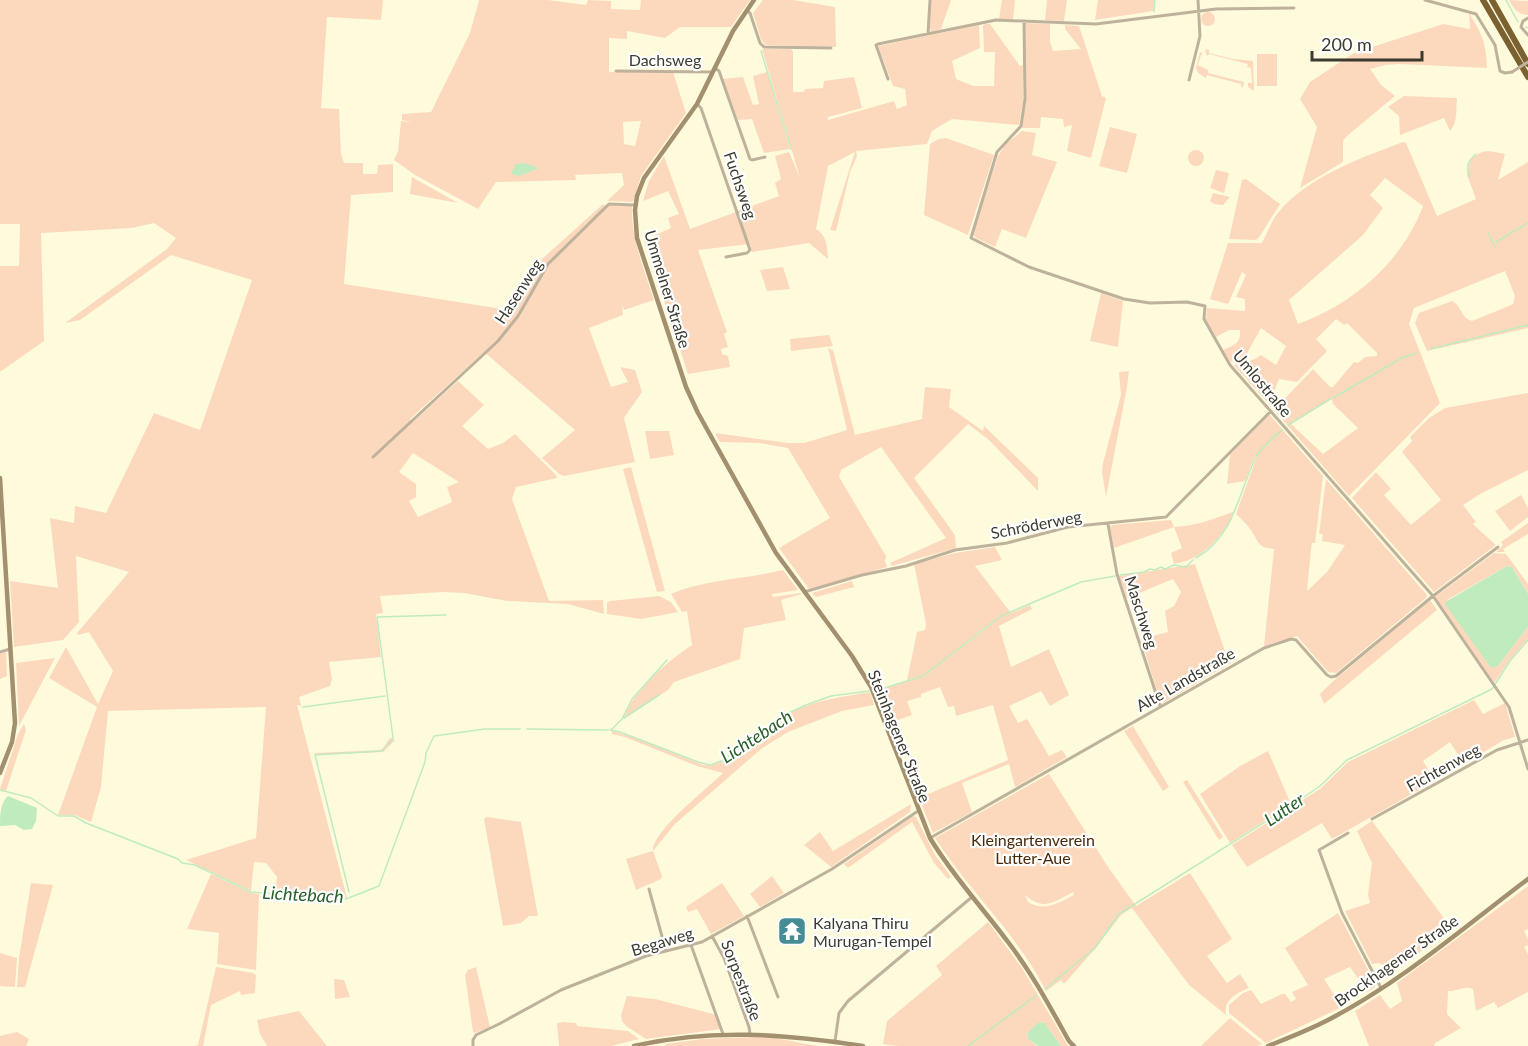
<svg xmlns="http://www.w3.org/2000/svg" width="1528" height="1046" viewBox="0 0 1528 1046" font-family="Lato,sans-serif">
<rect width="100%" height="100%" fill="#fefbdd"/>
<!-- green -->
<path fill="#fcd9bd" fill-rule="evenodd" d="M0,0h383l-2,20 -54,-3 -6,91 18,1 2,45 3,9h19v11h14l1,-9 15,-1v28l-42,3 -7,89 170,27 28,-52 60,-54 30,1c-1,32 12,63 22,94l-30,10 -2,-5 1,10 -34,13 22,59 17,-5 -8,-15 15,3 7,22 -18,26 11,44 -71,14 -5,-2 -17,-16 33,-28 -91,-78 -74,67 3,3 45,-41 26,24 -22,21 26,23 15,-6 12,-9 41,41 1,3 -41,9 -4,12 37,102 54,-1 1,14 -36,-10 -61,-3 -43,-8 -22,-1 -62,4 3,17 -7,1 5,43 -52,5 3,17 -2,7 -31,11 2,9 -4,-1 50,193 -72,-5 2,-16 -11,-14 -12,-1 -3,29 -65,-31 70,-22 10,-131 -158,4 -7,76 -10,35 -16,-7h-17l39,-108 -48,-29 17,-31 32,57 15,-33 -24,-39 -11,3 -1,-2 52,-61 -53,-16 3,66 -16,18 -49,7 -4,-66 48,7 -8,-70 24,5 1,-17 31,7 48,-100 46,17 52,-150 -81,-25 -91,65 -15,3 102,-74 9,-11 -22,-15 -22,5 -91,5 3,108 -44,31v-106h19l1,-42h-20zM413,453l46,29 -12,5 5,15 -34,15 -9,-16 7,-4v-13l-17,-12z
M479,0h69l38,5 2,-5 23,1v8l29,1 1,-10h109l-19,27h-51l-15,11 -38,-7v8l-18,-1v34h64l13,41 -45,63 -8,26 -26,-1 17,-16 -2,-12 -47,2 1,5 -80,2 -18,27 -63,-34 -21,-15 4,-9 3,-30 10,1 -9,-2v-6l29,-2 39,-79zM641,121l-6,25 -11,-2 -1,-22z
M763,0h30l42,7 1,40 -71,-2 -4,-6 -8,-26z
M931,0h20l-10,29 -10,3 -2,-6z
M1002,0h13l-2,20 -14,-1z
M1047,0h20l-3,21 -19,-1z
M1098,0h57l-2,11 -58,9z
M1509,0l19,1v14c-11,-1 -14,-6 -19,-15z
M1201 19a7 7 0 1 1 14 0a7 7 0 1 1-14 0Z
M1469,13c13,21 17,29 18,55l-88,-4 -14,1 -15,4 11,16 14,11 -48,40 -4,5v21l-43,26 17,-61 -17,-28 10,-17 44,-29 89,-29 27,5z
M1025,23l25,1v18l3,9 28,-2 -16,-20v-4l14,1 23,70 4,2 -15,60 -24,-7 5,-26 -8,2 -1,-8 -22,-2 -1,11h-18l4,-27z
M985,24h5l30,42 3,-1v36l-4,24 -67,-6 -20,12 -5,13 -71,7 1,5 -7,16 -14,59 -6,-1 25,-78 -27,14 -12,63c11,7 11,17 12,30l-19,-16 -57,9 -2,-8 -52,6 29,82 -3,2 4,13 -7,2 1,5 6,2 2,11 -42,7 -44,-134 27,-12 -3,-10 11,-4 -11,-23 -25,10 6,-20 15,-25 26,73 89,-33 -4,-13 6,-4 -6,-23 14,-4 11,26 -38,-129h29l2,3v40h11l1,-3 18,-1 1,-7 30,-4 8,31 -34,9v3l66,-19 3,8 10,-4 -2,-16 -12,-3 -15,-40 101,-21 1,23 -28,13 4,18 17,7h21l1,-34h-11l-1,-26z
M1207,49l2,1v3l24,6 20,2 1,30 -6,-4v-4h4l-1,-15 -4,-1 1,-3 -39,-10 -2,2 -2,-5z
M1200,52l3,2 -2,1 -3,10 10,5v3l36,9 -1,5h-2v-3l-34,-9 -1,3 -8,-5 -2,-5z
M1257,54h20v32h-20z
M767,72l23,77 -26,4 -12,-34 -14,1 -15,-41 20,-2 10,28 6,-1 -6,-28z
M1404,96l53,2c-1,11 1,24 -7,33l-6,-13 -44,17 -1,-19 -11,-9z
M1110,127l27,7 -10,39 -28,-7z
M1022,131l14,2 -4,22 25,7 -31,76 -24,-9 -7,18 -19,-9 -3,-4 25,-78 7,-11z
M946,138l48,17 -26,80 -44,-20 6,-71 9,-5z
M1403,142l3,1 31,73 39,-17 -9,-24 3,-15c14,-12 18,-9 35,-6l-7,26 30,-18v166l-101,23 -12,-28 4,-10 33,-12c10,5 9,17 20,20l37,-15 4,-2 2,-8 -10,-25 -91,37 -5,16 31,79 -91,93 -75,-86 39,-41 17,18h3l21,-25 4,1 7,-6 12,-1v-3l-30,-30 -3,2 -8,-6 -20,20 11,12 -30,31 -18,-3 -10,25 -35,-39 21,-6 6,-4 15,10 10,-19 -25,-18 -16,29 -15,5 -7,-12c11,-5 18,-6 17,-20h-11l-13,7 -10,-16 1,-13 38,3v-12l-9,-2 10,-22 -4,-3 -14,32 -18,-5 18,-56h34c5,-9 9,-21 15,-29 29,-37 84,-56 126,-72zM1385,178l38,28c-21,56 -70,98 -125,118l-9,-24 74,-65 20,-27 -13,-13zM1332,399l1,5 25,24 -35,26 -32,-30z
M1188 158a8 8 0 1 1 16 0a8 8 0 1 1-16 0Z
M1216,170l13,3 -5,20 -14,-5z
M412,177l46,26 -48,-9z
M1246,179l34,25 -20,32 -4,4 -27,-1 13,-59z
M1213,193l17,4 -7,8 -9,-1 -4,-3z
M783,267l7,22 -23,2 -7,-21z
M1101,293l22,8 -5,46 -28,-6z
M829,335l4,11 -42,5 -1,-12z
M828,348l5,2 22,85 67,-16 3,-32 26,2 -2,18 34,24 1,-5 54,52v13l-49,-51 -21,-16 -54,54 41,57 1,13 -64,18 -2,-3 56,-25 -65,-91 -40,23 -2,7 47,79 -1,5 2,6 -78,22 -30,-41 51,-30 -42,-70 -29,-5 -39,-1 -5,-9 73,10h16l43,-13z
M1129,371l-2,16 -21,110 -4,-25 1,-9 18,-68 -2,-23z
M1528,393v77l-46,23 -19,12 13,17 -3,2 3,3 20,18 -62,47 -82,-94 24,-26 15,17 -7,6 27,30 30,-25 -39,-48 10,-11 -2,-4 19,-19 16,-10z
M1269,414l54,62 -8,67h-3l-1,6 -4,42 20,-19 18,-27 -23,-4 1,-7h-4l7,-55 101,116 -1,3 -90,75 -8,-1 -31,-36 -33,10 10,-97c-17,-1 -15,-8 -24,-20 -4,-6 -9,-10 -14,-15l21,-58h-2l-10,25 -18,3 3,-29z
M645,431h24l5,24 -24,4z
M631,467l34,124 -8,1 -34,-123z
M1521,495l7,13v9l-18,14 -15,-20z
M1235,511c-12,25 -32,49 -61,53l-3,-11 11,-5 -8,-21 -60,21 -4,-21 2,-2 59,-5 3,7c22,-1 40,-8 61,-16z
M1528,523v11l-25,15 2,3h-9l7,-7 -2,-3z
M995,547l7,13 -27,6 36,47 19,-8 2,4 -33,17 12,41 38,-18 20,46 -19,11 -9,-15 -32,15 9,17 9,-4 22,37 13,-6 5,7 -52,30 -6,-23 -47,19 10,29 -39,21 -14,-35 89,-38 -15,-55 -37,11 -2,-10 -6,1 -8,-20 -19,7v3l-14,4 5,14 -22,8 -12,-33 46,-14 64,-49 -1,-1 -54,43 -9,6 -17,5 10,-48 8,-2 1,-6 -12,-60 41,-11z
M1494,553l12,1 22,30v10l-16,-27 -5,-1 -60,34 51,66 30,-39v12l-19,22 -15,22 -59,-86z
M1195,564l32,93 4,6 -70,41 -20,-65 27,-7 -3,-21 9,-5 7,-14 -8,-13 -46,19 -8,-22z
M783,570l15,20 -26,4 1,3 27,-4 2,1 -21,6 5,20 -42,8 -4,31 -66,23 -6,8 -43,28 -2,-1c16,-32 41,-53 69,-72l-5,-34 -5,1 -11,-18c34,-15 76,-15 112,-24z
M852,581l2,6 -38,10 -4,-4z
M659,596l12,6 7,10 -37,7 -34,-5v-11l3,-2z
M1430,600l7,10 -113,94 -4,-10 11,-11z
M6,652l1,24 -7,3v-25z
M55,658l-36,68 -3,-63z
M870,692l4,13 -32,6 -54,21 -27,17 -86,75 -22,27 9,25 -1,3 -25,11 -10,-31 27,-8c-1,-20 55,-63 70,-78l-26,-7 -72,-29 -13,-3v-3l18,5 73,29c33,2 63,-41 91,-54 25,-12 49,-14 76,-19z
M1474,700l9,14 22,-11 10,34 -11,3 -40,24 -14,-22 -27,19 12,20 -103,58 -10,-16 -75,44 -15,-22 88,-56 28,-27z
M24,724l2,6 -20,61 -6,-2 18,-55z
M1133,726l36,61 -6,4 -39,-60z
M392,738l3,2 -12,12 -68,3v-2l67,-3 7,-11z
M1268,751l23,53 -61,39 -30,-49 40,-28z
M1049,774l59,93 28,39 54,-33 42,66 -25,17 20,27 13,-9 9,14c-12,5 -26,12 -23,27l-37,-30 -57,-77 -11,7 -26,34 -31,35 -3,-4 -15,11c-28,-56 -77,-100 -111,-153zM1073,892l1,3c-16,8 -29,17 -46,7l-3,-7c19,16 27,8 48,-3z
M1187,780l36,57 -4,3 -36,-58z
M911,804l-1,8 -79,55 -27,-22 16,-13 13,19z
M913,816l3,1 19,38 16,22 -3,2 -14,-16 -22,-41 -64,46 -4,-4z
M487,817l34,5 17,94h-9l-8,7 -18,3 -19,-107z
M1372,821l80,108 -58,42 -15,-8 -7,1 -27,-53 25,-8 -2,-8 4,-32 -15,-32z
M211,874l40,19 8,1 -3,76 -39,-6 2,-31 -32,-4z
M772,876l12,17 -24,14 -10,-13z
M31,883l22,2 -28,102h-8l2,-29z
M722,883l22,33 -33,18 -14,-25 -9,3 -2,-5z
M1528,886v43l-4,2 4,8v6l-4,2 4,7v38l-30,16 -4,-6 -18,9 -3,-22c-10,-4 -16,3 -25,2l-1,23 14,14 -26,15 -1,3h-65l-14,-35 25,-16 10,14 12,-8 -5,-18z
M1338,913l37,70v4l-8,5 -17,-25 -26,12 18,28 -76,36 -37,-30v-8l14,-12 8,-3 10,14 21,-10h3l6,8 5,-3 -4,-7 16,-7 -23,-37z
M988,922l34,46 46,78h-7l-17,-24h-3l-14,11c-1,7 6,10 11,13h-140l-15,-2 4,-23 55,-46 -6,-9z
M0,953l17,5 -2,29 -15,-1z
M216,967l37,6 3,2 -1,18 -14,2 -1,-4 -29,14 -8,41h-9l4,-1z
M476,967l14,60 -15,6 -2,-1 -8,-57 3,-5z
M334,979l10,1 6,17 -15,2z
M627,996l28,3 62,16 4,14 -75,10 -20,-13 -4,-5 -1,-6z
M299,1011l28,35h-60l-7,-12 -3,-14z
M1230,1018l32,26 -5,2h-56z
M564,1022l12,1 1,3 51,5 11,8 -28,7h-52l-2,-23z
M17,1032l12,7 -3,7h-26v-10z
M755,1037l20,1 42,8h-151l-1,-2 37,-5z"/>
<!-- water -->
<path fill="#c0ebbf" d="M524,163l15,5 -20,8 -8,-2 5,-10z
M1507,566l5,1 16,27v33l-30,39 -7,2 -46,-64 2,-3z
M1455,756c2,10 -8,14 -16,18l-6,-2v-2c7,-5 15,-7 22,-14z
M8,796l29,12 -1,13 -4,8 -8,1 -9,-5 -15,1c0,-11 0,-23 8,-30z
M1044,1022l17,24h-23l-10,-7 -1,-6 11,-10z"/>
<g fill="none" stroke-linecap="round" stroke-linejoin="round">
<!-- stream -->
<path stroke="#c0ebbf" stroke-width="1.5" d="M1506,0l12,22
M1154,12l1,-12
M1526,27l2,1
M761,51l30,98
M1470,177c-5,-10 -2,-16 6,-23
M1488,233l7,14
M1496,242l32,-19
M1430,349l98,-24
M1333,398l69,-40 14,-5
M1288,425l42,-26
M1196,558c39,-22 42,-65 60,-101 6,-11 17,-19 26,-27
M1120,575l24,-3 6,-3 5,1 6,-3 4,2 9,-4 12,2 7,-7
M878,690l45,-14 78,-60 80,-34 34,-6
M303,707l82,-11
M624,718l35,-23
M527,729l81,1
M612,729l10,-10 10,-20 35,-39
M610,730l10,2 78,30 12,3 14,-5 10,-9 27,-15 23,-21 22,-10 25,-9 38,-5
M0,790l31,8 27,18h16l12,7 92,36 4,4 13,2 56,27 95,7 33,-13 46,-124 1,-9 8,-17 51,-7h35
M349,892l-34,-137 66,-4 10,-9 2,-4 -16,-121 69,-2
M1045,989l50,-41 24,-34 178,-112 23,-16 27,-26 145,-71 18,-28 18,-21
M968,1046l69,-51"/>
<!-- street -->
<path stroke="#bfb29c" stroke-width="3" d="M1425,0l51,14 19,31 5,26 5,2 7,-1
M747,11l3,2 10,30 4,4 67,1
M1528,18l-5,3 -2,6 7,8
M1024,21l1,78 -4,27 -24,26 -26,86 58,29 95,32 26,4 37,-1 18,4 -1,13 26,46 203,231 76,111 19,62
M928,34l2,-34
M715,68l4,3 31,88 2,1 13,-3
M616,71l96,1
M888,79l-12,-34 2,-1 118,-24 100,4 120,-15 78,-1
M1189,80l11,-44 -2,-36
M697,104l4,4 49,142 -3,3 -21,4
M373,457l125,-116 20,-25 30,-52 61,-60 26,1
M1108,524l9,50 43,132
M804,592l58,-17 44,-9 49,-16 52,-7 61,-16 98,-10 105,-106
M0,652l10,-3
M1372,819l125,-69 31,-10
M1348,833l-29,17 23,63 39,75
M930,838l334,-190 27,-9 5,1 31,35 4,2 5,-1 97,-80 65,-49
M649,889l17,62
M747,916l31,81
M712,936l12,22 25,69 1,7
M691,945l32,89
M835,1041l4,-28 9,-12 124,-104
M473,1046v-6l3,-5 23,-11 62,-34 85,-34 56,-14 130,-73 86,-58"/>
<!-- secondary -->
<path stroke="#a2906f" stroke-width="4.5" d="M754,0l-21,31 -36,73 -53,74 -7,18 -2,14 2,28 49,149 12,26 78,140 76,103 19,31 59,151c22,37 52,69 78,104 24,31 42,65 61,99l5,5
M0,478l15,245 -3,19 -12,31
M634,1046c77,-18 152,-12 229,0
M1268,1046c20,-8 41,-16 60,-26 72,-37 135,-92 200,-141"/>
<!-- highway -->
<path stroke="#7b6130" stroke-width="6" d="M1483,0l45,77
M1492,0l36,64"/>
<!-- street-bridge -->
<path stroke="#bfb29c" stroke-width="3" d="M1512,72l16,-10"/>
</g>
<!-- icons -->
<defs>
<g id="temple-square" transform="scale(1.5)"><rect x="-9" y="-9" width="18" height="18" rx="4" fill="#458c95" stroke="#fff"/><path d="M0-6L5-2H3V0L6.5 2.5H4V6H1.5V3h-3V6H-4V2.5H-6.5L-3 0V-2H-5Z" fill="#fff"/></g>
</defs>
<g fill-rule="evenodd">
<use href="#temple-square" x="792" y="931"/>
</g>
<g text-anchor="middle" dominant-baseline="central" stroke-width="4.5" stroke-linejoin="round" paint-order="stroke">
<!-- street labels -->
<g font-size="16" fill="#3b3a2f" stroke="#fff">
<text x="665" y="59">Dachsweg</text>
<text transform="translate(741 185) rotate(71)">Fuchsweg</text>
<text transform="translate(668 289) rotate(73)">Ummelner Straße</text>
<text transform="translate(518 291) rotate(-57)">Hasenweg</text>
<text transform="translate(1263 383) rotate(50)">Umlostraße</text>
<text transform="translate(1036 524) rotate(-11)">Schröderweg</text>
<text transform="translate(1142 612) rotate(72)">Maschweg</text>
<text transform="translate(1185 679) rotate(-30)">Alte Landstraße</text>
<text transform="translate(900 736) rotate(68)">Steinhagener Straße</text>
<text transform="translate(1443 767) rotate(-29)">Fichtenweg</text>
<text transform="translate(662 941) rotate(-17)">Begaweg</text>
<text transform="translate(1396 960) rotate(-35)">Brockhagener Straße</text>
<text transform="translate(742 980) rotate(69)">Sorpestraße</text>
</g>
<!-- park labels -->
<g font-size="16" fill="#48290a" stroke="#fff">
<text x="1033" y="839">Kleingartenverein<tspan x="1033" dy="18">Lutter-Aue</tspan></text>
</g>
<!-- poi labels -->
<g font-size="16" fill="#3b3a2f" stroke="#fff" text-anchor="start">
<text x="813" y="922">Kalyana Thiru<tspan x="813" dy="18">Murugan-Tempel</tspan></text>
</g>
<!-- water labels -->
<g font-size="18" font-style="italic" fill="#276029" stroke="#fff">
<text transform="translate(756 736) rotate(-33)">Lichtebach</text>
<text transform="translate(1284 809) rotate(-34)">Lutter</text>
<text transform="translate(303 894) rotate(3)">Lichtebach</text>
</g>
</g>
<!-- scale -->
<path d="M1312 51v9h110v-9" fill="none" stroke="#3b3a2f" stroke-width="3"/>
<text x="1321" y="51" font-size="18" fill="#3b3a2f" stroke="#ffffff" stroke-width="4.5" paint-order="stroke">200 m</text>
</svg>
